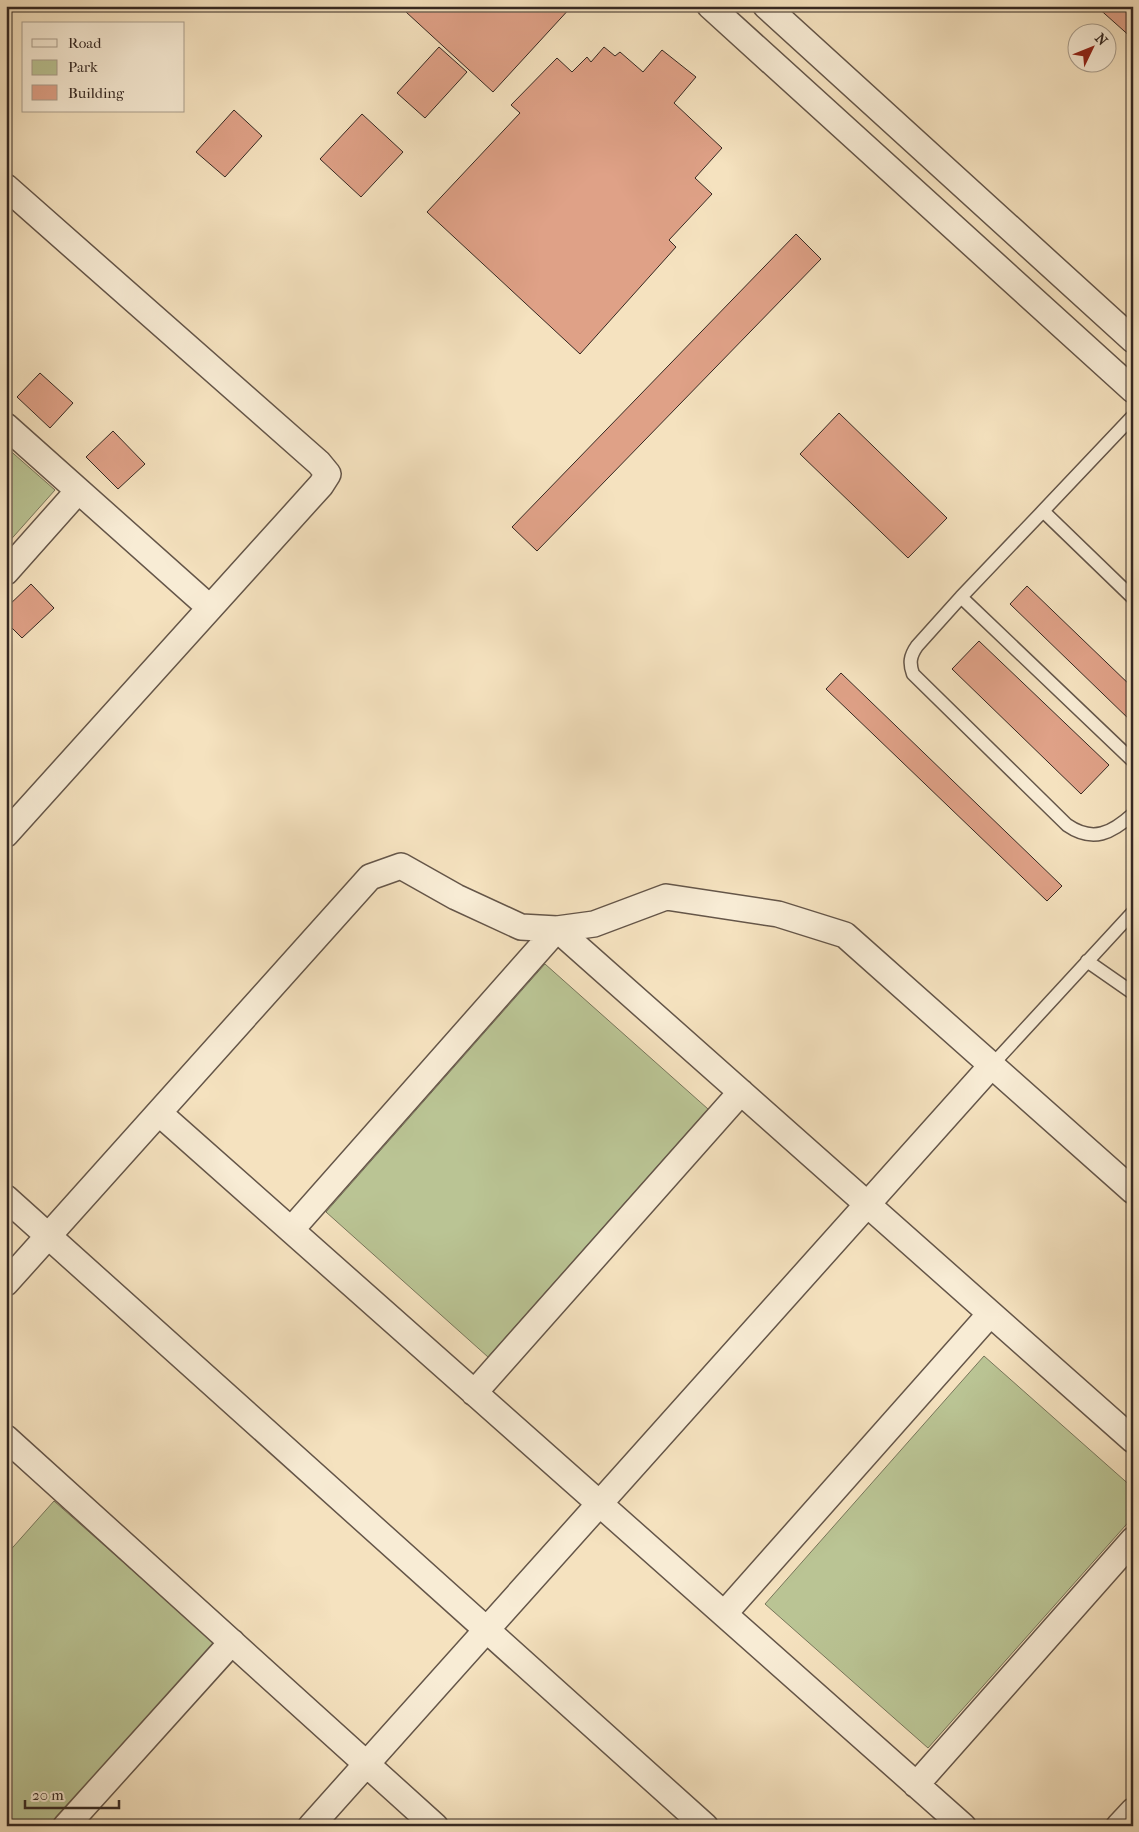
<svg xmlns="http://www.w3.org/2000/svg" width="1139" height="1832" viewBox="0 0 1139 1832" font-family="'IM FELL French Canon',serif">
<rect width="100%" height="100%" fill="#f5e2bf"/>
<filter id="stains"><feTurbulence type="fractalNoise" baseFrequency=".004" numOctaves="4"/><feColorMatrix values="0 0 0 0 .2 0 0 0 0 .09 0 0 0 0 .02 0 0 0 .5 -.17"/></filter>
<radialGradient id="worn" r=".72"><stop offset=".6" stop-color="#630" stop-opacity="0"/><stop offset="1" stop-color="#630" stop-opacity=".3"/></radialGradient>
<!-- green -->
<path fill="#bac494" stroke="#78765b" d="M6,447l49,43 -49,55z
M545,964l163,145 -220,248 -162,-145z
M984,1356l149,132v29l-205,231 -163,-144z
M54,1501l163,144 -160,181h-51v-271z"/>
<!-- building -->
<path fill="#dfa187" stroke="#352822" d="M411,6h161l-79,86 -87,-80z
M1096,6h37v33z
M439,47l28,25 -42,46 -28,-25z
M604,47l11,9 5,-4 23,20 19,-22 34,27 -22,26 48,45 -27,30 17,16 -43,46 7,7 -96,107 -153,-142 93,-99 -9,-8 46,-47 15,14 15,-15 4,5z
M234,110l28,26 -37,41 -29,-25z
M362,114l41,38 -42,45 -41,-38z
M796,234l25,25 -284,292 -25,-24z
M40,373l33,30 -23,25 -33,-31z
M839,413l108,105 -39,40 -108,-104z
M113,431l32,33 -27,25 -32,-32z
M31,584l23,24 -32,30 -16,-16v-14z
M1027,586l106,102v35l-123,-119z
M979,641l130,124 -28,29 -129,-125z
M841,673l221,213 -15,15 -221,-212z"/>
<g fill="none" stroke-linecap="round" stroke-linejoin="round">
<!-- lane casing -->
<g stroke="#655649" stroke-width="15">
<path id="lane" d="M1133,416l-90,95 90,87
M1043,511l-82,86 -44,49c-7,10 -8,17 -4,28l154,151c26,18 45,8 66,-11
M961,597l172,164
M1087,961l46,32
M992,1065l141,-153"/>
</g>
<!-- street casing -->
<g stroke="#655649" stroke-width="28">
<path id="street" d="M710,6l423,384
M766,6l367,334
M6,187l313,276 9,11 -7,11 -315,349
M6,426l203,181
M6,572l72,-81
M159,1113l804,713
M6,1198l699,628
M291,1230l266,-301 576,511
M6,1283l364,-406 31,-11 55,31 65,30 36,2 37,-5 72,-27 112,17 67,21 288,256
M474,1393l267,-301
M6,1438l429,388
M724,1614l266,-300
M916,1785l217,-245
M66,1826l166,-184
M311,1826l681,-761
M1119,1826l14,-15"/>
</g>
<!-- lane -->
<use href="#lane" stroke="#f8ecd5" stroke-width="12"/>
<!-- street -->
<use href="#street" stroke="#f8ecd5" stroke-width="25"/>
</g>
<!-- margin -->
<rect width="1139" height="1832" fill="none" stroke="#f5e2bf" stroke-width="25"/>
<rect x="8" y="8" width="1124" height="1817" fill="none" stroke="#352822" stroke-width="2.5"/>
<rect x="12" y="12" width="1114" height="1807" fill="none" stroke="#352822"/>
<!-- legend -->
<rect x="22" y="22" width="162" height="90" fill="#f8ecd5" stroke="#aa9e8d"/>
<rect x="32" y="39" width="25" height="8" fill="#f8ecd5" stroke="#aa9e8d"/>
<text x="68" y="48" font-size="15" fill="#352822">Road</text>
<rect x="32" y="60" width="25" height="15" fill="#bac494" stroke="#aa9e8d"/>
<text x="68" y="72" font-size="15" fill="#352822">Park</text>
<rect x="32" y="85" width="25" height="15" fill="#dfa187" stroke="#aa9e8d"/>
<text x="68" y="98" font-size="15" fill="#352822">Building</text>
<!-- north arrow -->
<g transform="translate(1092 48) rotate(47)"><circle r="24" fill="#f8ecd5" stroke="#aa9e8d"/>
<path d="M0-4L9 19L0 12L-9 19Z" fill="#8f2418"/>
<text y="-8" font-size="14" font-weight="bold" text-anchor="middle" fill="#352822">N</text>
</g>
<!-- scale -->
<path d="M25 1800v8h94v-8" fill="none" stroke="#352822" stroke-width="2.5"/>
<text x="32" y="1800" font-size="15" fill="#352822" stroke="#f8ecd5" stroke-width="4" paint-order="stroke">20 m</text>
<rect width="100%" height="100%" filter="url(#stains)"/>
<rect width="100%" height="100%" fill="url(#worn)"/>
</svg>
